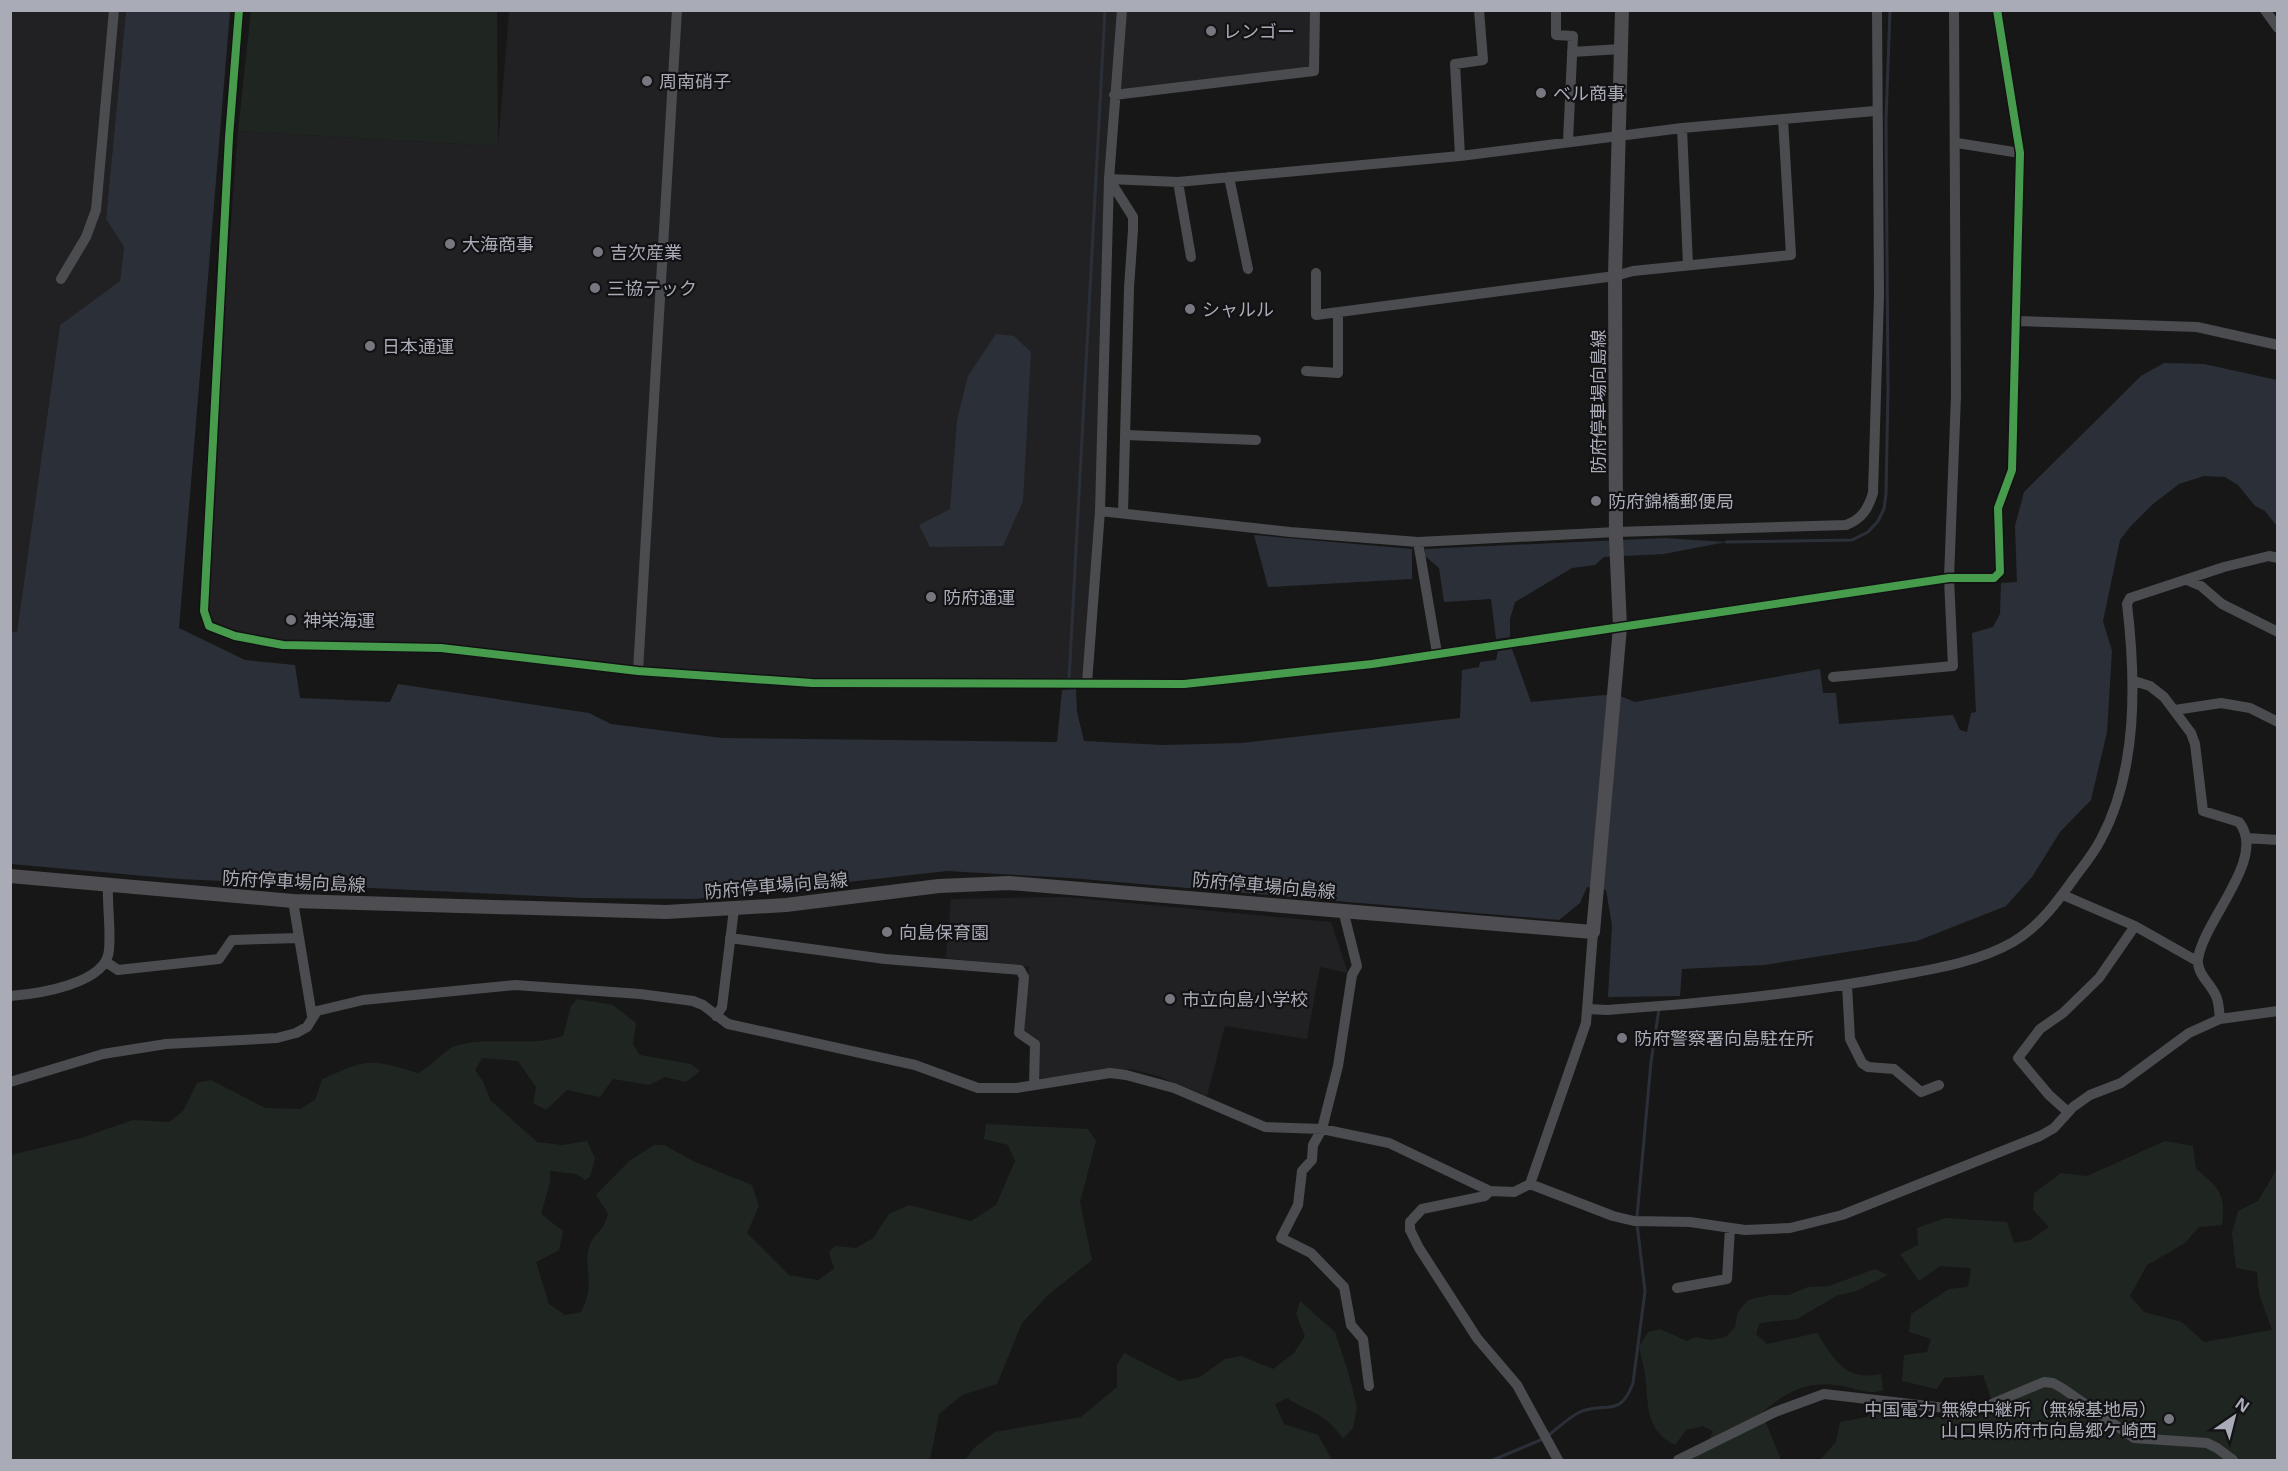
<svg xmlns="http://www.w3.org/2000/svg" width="2288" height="1471" viewBox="0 0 2288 1471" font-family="'Open Sans','Noto Sans JP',sans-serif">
<rect width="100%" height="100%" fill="#171717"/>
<!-- built -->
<path fill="#212123" d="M11,11h115l-20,208 18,28 -4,34 -60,44 -43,307h-6z
M509,11h806l-1,60 -200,25 -27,587h-275l-371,-35 -158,-3 -68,-16 -11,-18 7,-131 27,-349 260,15z
M1066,897l265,25 17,51 -28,-6 -13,72 -82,-13 -18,70 -52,-21 -24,-6 -95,10 2,-40 -16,-10 7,-62 -83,-9 5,-59z"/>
<!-- green -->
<path fill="#1f2621" d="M251,11h246l1,135 -260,-15z
M577,999l36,6 23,18 -3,22 7,10 51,9 9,7 -14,11 -21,-5 -16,8 -36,-6 -13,18 -33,-7 -21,20 -13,-7 3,-16 -18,-26 -36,-3 -7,12 9,13 6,17 47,42 25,3 25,-4 8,17 -5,19 -5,3 -9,-6 -26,-3v12l-9,31 22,17 -4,19 -23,12 13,42 16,11 16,-3c17,-30 -1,-47 10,-70 6,-12 12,-9 17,-28l-12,-19 33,-34 25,-16h10l29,16 59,24 7,21 -12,27 42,42 29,5 16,-11 -5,-17 6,-6 21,2 17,-10 16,-24 20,-9 62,16 25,-16 19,-44 -7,-16 -24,-6 2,-15 102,5 8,12 -16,61 12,58 -44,35 -26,28 -25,61 -35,11 -23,19 -9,46h-919v-305l70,-17 52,-18 36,2 14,-11 14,-28 14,-3 54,28 35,1 15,-9 7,-21c47,-20 46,-21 96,-6 13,-6 28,-24 37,-27 35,-11 74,2 108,-10l8,-30z
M2165,1141l28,5 3,23c24,19 30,26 26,56l-23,2 -14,16 -38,22 -17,31 14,16 38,10 22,20 68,-12 -13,-37 -2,-21 -21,-4 -4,-35 6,-22 20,-10 19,-32v291h-457l16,-18 4,-20 27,-5 11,-14 42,15 64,-3 11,-6 -12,-34 -39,3 -7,11 -35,-8 2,-26 23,-3 4,-13 -22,-7 2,-18 38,-25 19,-2 3,-19 -31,-2 -21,15 -19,-27 18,-9 -1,-17 28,-10 62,4 7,21 16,-3 19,-13 -16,-17 1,-17 27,-20 26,3z
M1875,1269l13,6 -34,17 -16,3 -41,24 -37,4 -4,11 11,10 50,-11c19,28 27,48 64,41l2,16c-14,5 -22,0 -36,-3 -35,-8 -59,2 -85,26l19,47h-97l24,-17 5,-12 -10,-5 -17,4 -11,15c-31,-15 -26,-42 -30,-70 -1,-9 -4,-18 -6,-28l9,-15 12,-3 27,12 9,-4 14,3 16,-3 9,-10 3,-15 10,-12 22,-5h19l19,-8 21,-1z
M1300,1301l35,31 13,39 9,36 -4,21 -10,11c-19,-28 -30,-24 -56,-41l-12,6 9,20 34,11 14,25h-367l9,-12 21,-16 86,-15 36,-30v-22l7,-12 55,28 21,-4 25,-18 16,-3 32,13 21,-16 11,-17 -9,-22z"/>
<!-- water -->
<path fill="#2b3038" d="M126,11h104l-51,617 66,32 50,5 5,33 90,4 8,-18 191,29 22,11 111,14 335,4 5,-52 14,-1 1,23 7,29 79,4 79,-2 218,-25 2,-48 17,-3 1,-5 16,-2 2,-9 14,-2 19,53 84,-8 20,8 185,-33 3,24h13l3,31 114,-9 7,15 7,2 4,-19 5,-1 -4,-79 21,-6 7,-13 1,-31 16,-1 -2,-56 9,-34 117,-116 23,-13 40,1 73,16v146l-12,-15 -10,-5 -17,-21 -13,-8 -21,-1 -25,8 -26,20 -23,23 -10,13 -17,81 9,30 -5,81 -16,68 -31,32 -28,45 -26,29 -89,35 -153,24 -82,4 -2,27 -72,1 4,-72 -6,-35 -19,-3 -7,16 -21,17 -489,-42 -123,-7 -252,28 -112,-1 -404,-19 -168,-15 -1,-232h7l43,-307 60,-44 4,-34 -18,-28z
M996,334l18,2 17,16 -8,149 -20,45 -73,1 -11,-22 31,-16 7,-89 11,-44z
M1254,535l158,14v30l-144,8z
M1664,538l62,4 -62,12 -60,3 -9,8 -23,3 -57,34 -5,17v18l-14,2 -5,-40 -47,3 -5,-34 -14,-12v-7z"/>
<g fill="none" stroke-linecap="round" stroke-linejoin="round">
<!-- stream -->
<path stroke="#2b3038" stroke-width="3" d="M1726,542l126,-2 16,-8 10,-11 6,-12 2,-15 2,-105 -2,-269 4,-110
M1069,680l36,-670
M1637,1217l14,-155 8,-53
M1549,1435c10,-8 19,-17 31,-23 25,-11 40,7 53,-29l12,-92 -8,-67
M1493,1460l50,-21"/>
<!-- minor -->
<path stroke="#4b4c50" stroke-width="10" d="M239,10l-10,127 -25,474 5,15 26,10 48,9 158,3 197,23 174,12 372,1 188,-20 577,-86h45l6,-6 -2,-64 14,-38 8,-317 -23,-143
M1556,10v25l17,1 -5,105
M2265,10l13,18
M1572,52l49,-3
M1114,95l200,-24 1,-61
M1682,128l6,137
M1957,143l63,10
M1460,156l-5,-92 28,-4 -4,-50
M1229,177l19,92
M1109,179l69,3 282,-26 222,-28 193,-17
M1109,179l24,38v13l-4,58 -6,225
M1178,182l13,75
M1316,273v42l299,-39 18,-5 158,-16 -8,-136
M61,279l25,-42 10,-27 18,-200
M2016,321l181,6 81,18
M1306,371l32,2v-60
M1125,435l131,5
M1100,511l190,21 128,10 198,-10 230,-7c16,-6 22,-16 27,-32l6,-198 -2,-285
M1418,542l19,111
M2189,581l12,5 21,18 56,28
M638,671l39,-661
M1833,677l120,-11 -4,-88 7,-182 -2,-386
M2134,681l16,5 14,11 27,36 4,11 8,67 36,11c29,36 -35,97 -41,137 -2,14 13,25 18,37 3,6 3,15 4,23
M1087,683l13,-172 9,-332 13,-169
M2175,710l46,-7 29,5 28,14
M2247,838l31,2
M2063,895l72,31 62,35
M293,901l19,115
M1343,910l14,56 -5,9 -14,91 -16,63 -9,16 -1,15 -10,11 -4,34 -17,33 30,15 33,34 7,38 12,14 6,47
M730,938l155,21 135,11 4,7 -5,56 16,11 -1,41
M106,962l12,8 101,-11 13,-19 67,-2
M1847,985l3,54 12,24 6,4 26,2 27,23 18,-7
M10,996c27,-2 97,-12 99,-46 2,-22 -2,-44 -1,-66
M1588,1009l19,1c97,-7 193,-16 288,-34 39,-7 83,-14 118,-34 26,-15 45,-41 62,-65 9,-12 19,-24 26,-38 37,-69 35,-159 26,-235l3,-6 94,-31 45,-11 9,2
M716,1016l6,-9 12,-98
M10,1082l93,-28 63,-10 111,-6 19,-5 11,-6 10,-16 46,-11 152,-15 125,9 53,7 10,4 25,19 187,41 63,23h38l94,-15 16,2 48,13 91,39 57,2 67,14 101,48 24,1 16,-8 83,32 21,5 56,1 55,8 45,-2 52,-13 198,-79 14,-8 19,-21 17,-12 31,-12 68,-50 31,-14 58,-8
M2068,1112l-19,-17 -31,-37 22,-29 23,-16 36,-35 36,-52
M1530,1184l56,-161 7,-91
M1490,1191l-5,5 -63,13 -12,13v8l9,18 58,90 40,47 41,75
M1677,1288l50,-9 3,-51
M1678,1460l97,-48 49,-18 139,16 19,-2 62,-26 9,1 9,5 72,50 73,5 10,5 16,12"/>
<!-- major -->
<path stroke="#4e4e52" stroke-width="14" d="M10,876l283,25 373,11 120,-7 153,-19 70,-3 584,49 27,-305 -4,-89 -1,-262 7,-266"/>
<!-- cycleway casing -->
<g stroke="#121113" stroke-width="11">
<path id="cycleway" d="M239,10l-10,127 -25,474 5,15 26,10 48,9 158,3 197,23 174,12 372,1 188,-20 577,-86h45l6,-6 -2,-64 14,-38 8,-317 -23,-143"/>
</g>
<!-- cycleway -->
<use href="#cycleway" stroke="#469c4c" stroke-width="8"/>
</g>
<!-- markers -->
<g fill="#76777f" stroke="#121113" stroke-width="2">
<circle cx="1211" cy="31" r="6"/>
<circle cx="647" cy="81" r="6"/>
<circle cx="1541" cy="93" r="6"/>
<circle cx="450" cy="244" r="6"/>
<circle cx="598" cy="252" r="6"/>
<circle cx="595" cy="288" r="6"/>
<circle cx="1190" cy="309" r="6"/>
<circle cx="370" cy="346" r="6"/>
<circle cx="1596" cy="501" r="6"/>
<circle cx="931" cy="597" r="6"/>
<circle cx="291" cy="620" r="6"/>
<circle cx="887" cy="932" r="6"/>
<circle cx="1170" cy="999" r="6"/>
<circle cx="1622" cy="1038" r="6"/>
<circle cx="2169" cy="1419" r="6"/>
</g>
<g text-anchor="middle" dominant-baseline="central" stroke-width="4.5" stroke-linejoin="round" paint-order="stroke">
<!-- poi labels -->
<g font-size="18" fill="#a9abb7" stroke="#121113" text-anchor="start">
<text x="1223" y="31">レンゴー</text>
<text x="659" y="81">周南硝子</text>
<text x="1553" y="93">ベル商事</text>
<text x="462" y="244">大海商事</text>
<text x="610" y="252">吉次産業</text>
<text x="607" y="288">三協テック</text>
<text x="1202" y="309">シャルル</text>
<text x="382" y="346">日本通運</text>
<text x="1608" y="501">防府錦橋郵便局</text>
<text x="943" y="597">防府通運</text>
<text x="303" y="620">神栄海運</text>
<text x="899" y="932">向島保育園</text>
<text x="1182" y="999">市立向島小学校</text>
<text x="1634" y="1038">防府警察署向島駐在所</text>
<text x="2157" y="1409" text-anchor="end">中国電力 無線中継所（無線基地局）<tspan x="2157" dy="21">山口県防府市向島郷ケ崎西</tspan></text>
</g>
<!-- street labels -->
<g font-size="18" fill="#a9abb7" stroke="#121113">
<text transform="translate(1598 402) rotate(-90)">防府停車場向島線</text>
<text transform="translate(294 881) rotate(3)">防府停車場向島線</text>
<text transform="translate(776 885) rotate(-5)">防府停車場向島線</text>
<text transform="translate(1264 885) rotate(5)">防府停車場向島線</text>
</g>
</g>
<!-- border -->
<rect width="2288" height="1471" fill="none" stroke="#a9abb7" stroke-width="24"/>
<!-- north arrow -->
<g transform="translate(2234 1417) rotate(35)" stroke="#121113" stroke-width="4.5" paint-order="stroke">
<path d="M0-4.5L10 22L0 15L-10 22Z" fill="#a9abb7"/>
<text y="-9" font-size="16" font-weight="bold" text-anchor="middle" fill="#a9abb7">N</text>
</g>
</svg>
